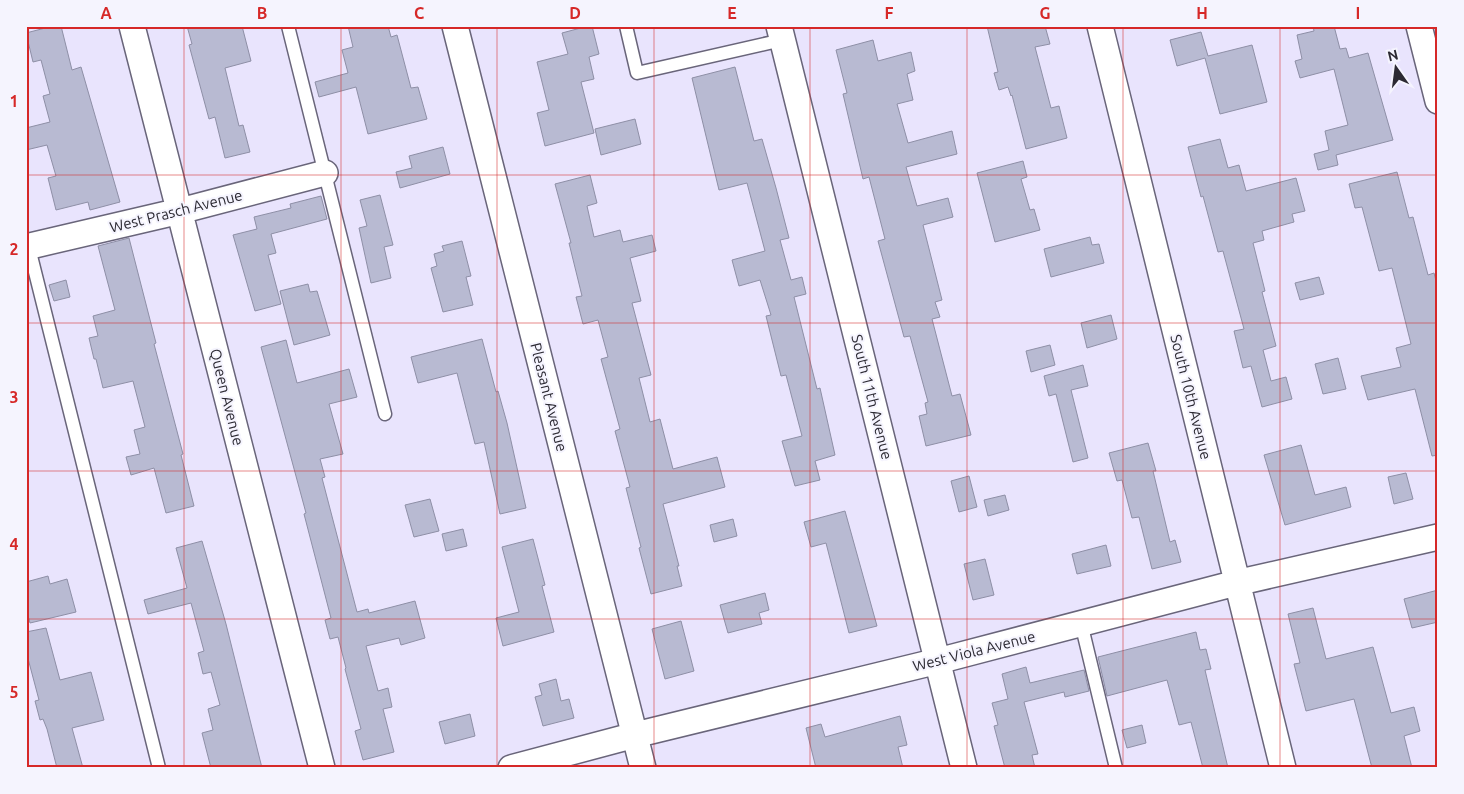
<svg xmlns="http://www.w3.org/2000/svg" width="1464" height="794" viewBox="0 0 1464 794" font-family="Ubuntu,sans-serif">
<rect width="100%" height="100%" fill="#e9e4fd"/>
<!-- building -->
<path fill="#b8bad2" stroke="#8e8fa6" d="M53,26h8l11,44 9,-3 39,135 -30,8 -2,-8 -32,8 -8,-32 8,-2 -9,-31 -21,5v-22l24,-6 -7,-26 7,-2 -9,-34 -8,2 -7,-29z
M187,26h55l9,35 -26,7 14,58 4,-1 7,27 -25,6 -10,-41 -6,2 -20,-74 3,-1z
M348,26h40l3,11 6,-2 14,53 7,-1 9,32 -59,15 -12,-47 -37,10 -4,-15 33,-9 -6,-23 11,-3z
M588,26h4l7,28 -10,3 5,22 -13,3 13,51 -49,13 -8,-33 12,-3 -12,-48 31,-8 -6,-21z
M987,26h58l5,18 -15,3 16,61 8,-2 8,32 -41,11 -14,-54 -1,1 -3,-9 -9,3 -5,-17 4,-1z
M1313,26h21l6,23 6,-1 3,10 19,-5 25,87 -57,15 2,10 -20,5 -4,-16 15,-4 -4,-19 23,-6 -14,-56 -34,9 -5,-17 7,-2 -5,-24 17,-4z
M1201,32l7,24 44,-11 15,57 -47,12 -15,-56 -28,8 -7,-26z
M873,40l5,21 33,-9 4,19 -8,3 6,26 -16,4 11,39 44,-12 5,23 -51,13 11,39 31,-8 5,19 -30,8 19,75 -7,2 5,15 -8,2 20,77 8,-2 11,41 -45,11 -7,-30 8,-2 -2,-11 3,-1 -18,-66 -6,1 -26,-96 7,-2 -16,-62 -6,2 -20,-85 4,-1 -11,-43z
M735,67l19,74 8,-2 14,49 13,50 -9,2 11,40 11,-3 4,17 -12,3 23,92 3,-1 15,67 -20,6 5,19 -25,6 -13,-45 20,-5 -16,-61 -5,1 -15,-60 5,-1 -11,-35 -21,6 -7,-26 33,-9 -18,-68 -28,7 -27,-112z
M635,119l6,25 -40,11 -6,-26z
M1220,139l8,29 11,-3 7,26 50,-13 9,33 -13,3 2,8 -32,9 2,9 -11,3 12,48 -3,1 14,54 -13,4 8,31 15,-4 6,22 -30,8 -11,-41 -8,2 -9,-37 10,-2 -21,-78 -5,1 -15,-56 -2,1 -13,-50z
M443,147l7,27 -50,14 -4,-16 16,-4 -3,-12z
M1023,161l4,16 -6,2 9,31 4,-1 6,21 -45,12 -18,-69z
M1397,172l12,46 4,-1 15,58 6,-2 4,16v166l-6,1 -17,-67 -47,11 -7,-24 40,-9 -5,-19 15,-4 -19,-76 -13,3 -17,-64 -7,1 -6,-24z
M590,175l7,28 -10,3 7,31 26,-7 3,12 29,-7 4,16 -26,7 11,43 -9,2 19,72 -12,3 11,44 10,-3 13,50 44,-12 8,30 -62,17 16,62h-2l5,20 -31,8 -12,-46 2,-1 -15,-59 4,-1 -15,-56 5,-2 -19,-70 7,-2 -10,-37 -15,4 -7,-27 6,-1 -13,-53h2l-16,-59z
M380,195l13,50 -9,2 7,31 -20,5 -12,-55 8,-2 -7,-26z
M321,196l6,23 -56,15 5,19 -8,2 13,49 -26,7 -22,-76 24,-6 -3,-12 37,-9 -1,-4z
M1090,237l2,8 7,-1 5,19 -53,14 -7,-28z
M129,238l27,105 -2,1 29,110 -2,1 13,51 -28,7 -12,-45 -23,7 -5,-18 14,-3 -6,-24 11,-3 -12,-46 -30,7 -7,-29h-2l-5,-21 9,-2 -5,-20 22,-6 -17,-64z
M462,241l9,35 -5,1 7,28 -30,7 -12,-44 6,-2 -3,-12 10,-3 -2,-5z
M1319,277l5,17 -24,6 -5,-17z
M66,280l4,17 -16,4 -5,-16z
M308,284l2,8 7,-1 13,44 -36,10 -14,-54z
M1111,315l6,24 -30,9 -6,-25z
M482,339l14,53 2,-1 9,32 19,85 -26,6 -16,-72 -9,2 -18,-71 -39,10 -7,-26z
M286,340l11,43 52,-14 8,28 -28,7 14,50 -23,5 5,18 -3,1 35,134 11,-3 1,4 46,-12 10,37 -24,7 -2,-7 -33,8 12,45 10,-3 4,19 -9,2 11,43 -31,8 -8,-29 6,-2 -16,-60 1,-1 -8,-31 -8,2 -5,-19 6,-2 -27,-104 2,-1 -45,-166z
M1050,345l5,20 -24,7 -5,-21z
M1338,358l8,31 -23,5 -8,-30z
M1083,365l5,21 -17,4 17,68 -15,4 -17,-68 -7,2 -5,-20z
M1148,443l8,28h-3l17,71 5,-2 6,22 -29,7 -13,-52 -7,1 -10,-38 -5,1 -8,-28z
M1301,445l14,50 31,-8 5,20 -66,18 -21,-70z
M1406,473l7,26 -19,5 -6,-27z
M969,476l8,31 -18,5 -8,-31z
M1005,495l4,15 -21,6 -4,-16z
M430,499l9,32 -25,6 -9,-32z
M845,511l32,115 -28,7 -23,-90 -15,4 -7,-25z
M733,519l4,17 -23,6 -4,-17z
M463,529l4,17 -21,5 -4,-17z
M533,539l12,46 -3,1 12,46 -51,14 -7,-28 23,-6 -17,-65z
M202,541l24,83 36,144h-51l-9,-35 11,-3 -5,-21 12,-4 -9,-33 -8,2 -5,-21 6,-2 -13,-48 -43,11 -4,-14 43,-12 -11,-40z
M1106,545l5,21 -34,8 -5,-20z
M985,559l9,36 -21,5 -9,-36z
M48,576l2,8 17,-5 9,33 -46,11 -4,-15v-26z
M1438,590v32l-26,6 -8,-29z
M765,593l4,17 -10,3 3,11 -34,9 -8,-28z
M1313,608l13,51 47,-12 18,66 23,-6 6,24 -16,5 8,32h-40l-18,-69 -48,12 -12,-47 6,-1 -12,-49z
M681,621l13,50 -29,8 -13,-50z
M46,628l14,52 31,-8 13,48 -32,8 11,40h-26l-10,-39 -4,-10 -3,1 -5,-19 4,-1 -13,-49v-19z
M1196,632l4,18 6,-1 5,20 -6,1 23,98h-25l-12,-46 -12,3 -12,-45 -60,16 -9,-39z
M1026,667l4,16 54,-13 5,21 -24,6 -1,-5 -40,10 14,52 -6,1 3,13h-30l-11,-42 4,-1 -6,-22 16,-4 -6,-25z
M556,679l5,22 8,-2 5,19 -31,8 -8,-29 7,-2 -3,-11z
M470,714l5,22 -30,8 -6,-22z
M900,716l7,29 -9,2 5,21h-87l-10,-40 15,-4 4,13z
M1142,725l4,18 -19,5 -5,-18z"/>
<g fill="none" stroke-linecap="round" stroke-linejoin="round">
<!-- service casing -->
<g stroke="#69657a" stroke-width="15">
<path id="service" d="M288,26l97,388
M626,26l11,47 145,-33
M28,244l131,524
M1081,623l35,145"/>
</g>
<!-- minor casing -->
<g stroke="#69657a" stroke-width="28">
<path id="minor" d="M132,26l190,742
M455,26l188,742
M779,26l185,742
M1100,26l183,742
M1419,26l19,75
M26,247l154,-36 145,-38
M511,768l124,-33 303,-74 298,-78 202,-46"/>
</g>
<!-- service -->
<use href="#service" stroke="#fff" stroke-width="12"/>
<!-- minor -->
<use href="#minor" stroke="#fff" stroke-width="25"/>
</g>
<!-- grid -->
<path fill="none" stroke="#d62828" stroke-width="1" stroke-opacity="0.55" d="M184,26v742M341,26v742M497,26v742M654,26v742M810,26v742M967,26v742M1123,26v742M1280,26v742M26,175h1412M26,323h1412M26,471h1412M26,619h1412"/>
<g text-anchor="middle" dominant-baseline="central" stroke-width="4" stroke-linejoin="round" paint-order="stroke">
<!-- street labels -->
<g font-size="15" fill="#2c2a33" stroke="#f5f4fe">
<text transform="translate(176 211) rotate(-14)">West Prasch Avenue</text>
<text transform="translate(227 397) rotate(76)">Queen Avenue</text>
<text transform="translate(549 397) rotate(76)">Pleasant Avenue</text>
<text transform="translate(872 397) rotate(76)">South 11th Avenue</text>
<text transform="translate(1191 397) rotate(76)">South 10th Avenue</text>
<text transform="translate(974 651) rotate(-14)">West Viola Avenue</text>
</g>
</g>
<!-- border -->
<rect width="1464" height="794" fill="none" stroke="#f5f4fe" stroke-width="55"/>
<!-- north arrow -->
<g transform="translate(1396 68) rotate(346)" stroke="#f5f4fe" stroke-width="4" paint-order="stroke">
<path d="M0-4L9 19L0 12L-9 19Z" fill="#2c2a33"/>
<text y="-8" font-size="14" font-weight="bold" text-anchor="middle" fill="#2c2a33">N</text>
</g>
<rect x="28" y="28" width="1408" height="738" fill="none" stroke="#d62828" stroke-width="2"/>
<g font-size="16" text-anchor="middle" font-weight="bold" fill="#d62828">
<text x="106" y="19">A</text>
<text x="262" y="19">B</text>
<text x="419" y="19">C</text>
<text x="575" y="19">D</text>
<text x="732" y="19">E</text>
<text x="889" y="19">F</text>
<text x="1045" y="19">G</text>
<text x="1202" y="19">H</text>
<text x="1358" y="19">I</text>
<text x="14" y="107">1</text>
<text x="14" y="255">2</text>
<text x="14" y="403">3</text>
<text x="14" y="550">4</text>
<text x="14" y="698">5</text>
</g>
</svg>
